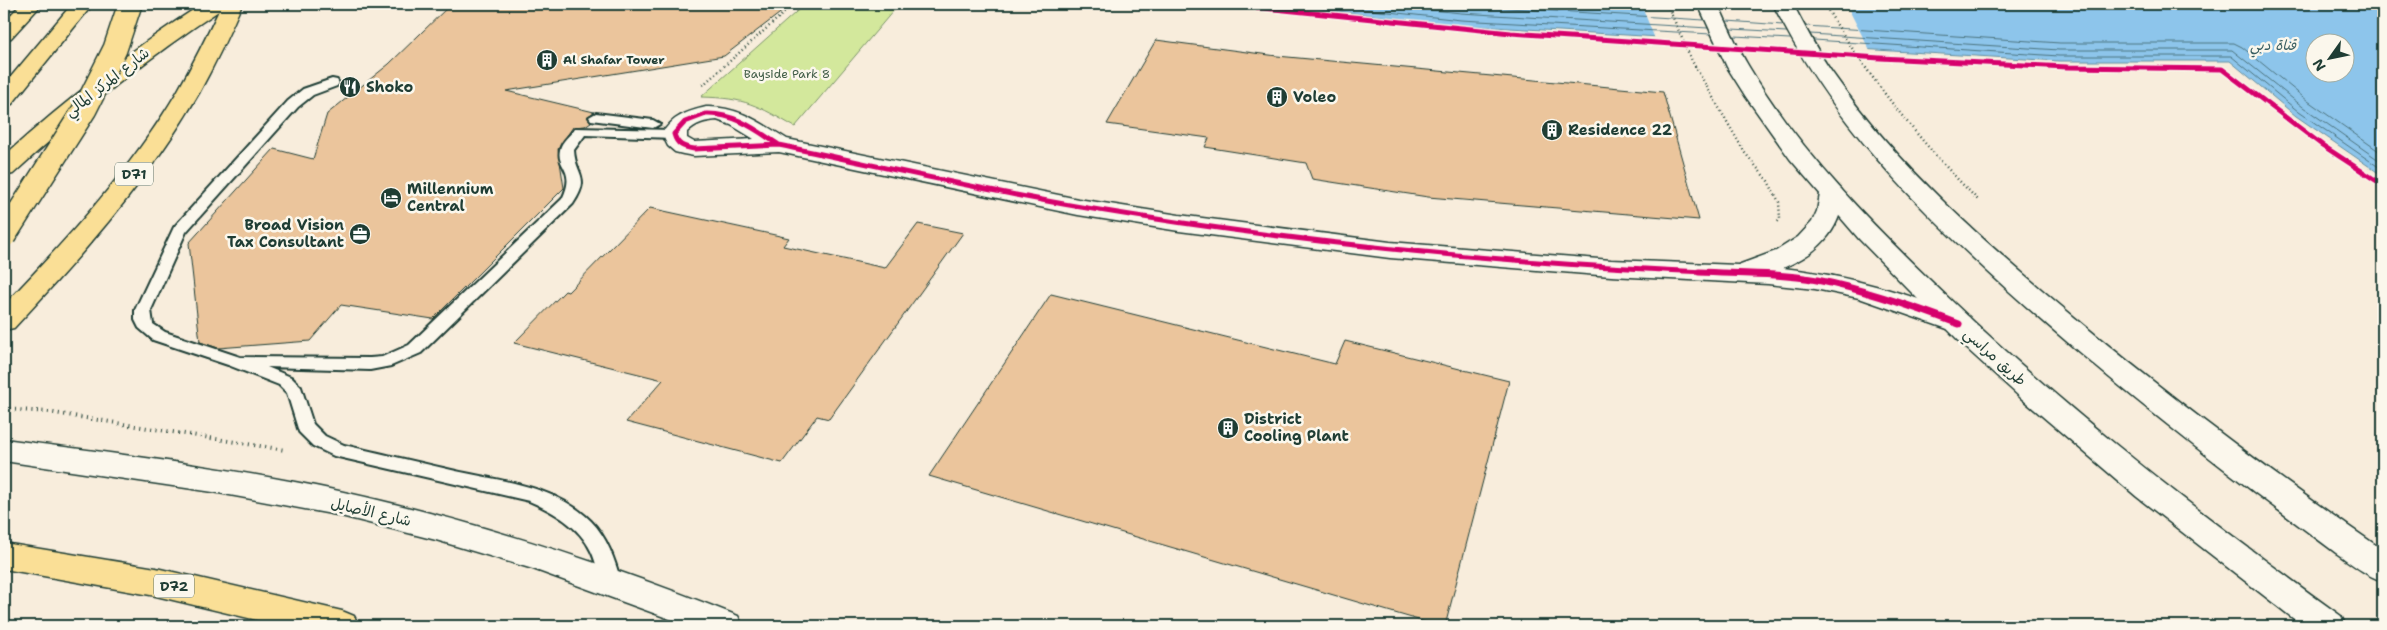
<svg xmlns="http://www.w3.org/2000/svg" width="2387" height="630" viewBox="0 0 2387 630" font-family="'Shantell Sans','Playpen Sans Arabic',sans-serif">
<rect width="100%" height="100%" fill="#f8eddc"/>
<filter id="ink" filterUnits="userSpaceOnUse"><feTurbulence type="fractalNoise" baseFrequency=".02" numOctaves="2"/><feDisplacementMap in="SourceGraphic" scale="10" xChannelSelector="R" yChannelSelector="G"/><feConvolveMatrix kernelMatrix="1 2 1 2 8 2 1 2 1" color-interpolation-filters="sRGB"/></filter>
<g filter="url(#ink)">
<!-- green -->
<path fill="#d3e89c" stroke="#799268" d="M805,4h94l-104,123c-38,-22 -49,-29 -94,-30z"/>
<!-- water -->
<path fill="#8dc5eb" stroke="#618fa2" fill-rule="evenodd" d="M1275,4h1108v172l-87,-60 -66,-55h-171l-599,-36zM2314,42h30v30h-30z"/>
<!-- pier -->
<path fill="#f8eddc" d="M1641,4h205l24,47 -215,-12z"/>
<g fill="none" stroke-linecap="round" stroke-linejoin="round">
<!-- shore -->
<path stroke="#4b737d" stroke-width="1" d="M1316,4l145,16 250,14
M1373,4l88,9 247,15
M1443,4l261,16
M1727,21l56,4
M1806,26l254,17h174l8,4 66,54 75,53
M1731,29l56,3
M1810,34l249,16h173l71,57 80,56
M1734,36l56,3
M1814,40l245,16h172l68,56 84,58"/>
</g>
<!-- building -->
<path fill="#ebc59c" stroke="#1f3d34" d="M451,4h341l-68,52 -218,35 88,21 -7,5 4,5 -6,4 -12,1 -15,22 6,39 -131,131 -92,-14 -31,36 -92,7 -18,-6 -11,-99 85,-94 39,10 14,-45 62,-50z
M1156,40l121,16 386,36 36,128 -271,-23 -116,-18 -6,-16 -101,-16 4,-9 -102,-14z
M650,208l139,30 -6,8 102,22 33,-44 45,9 -134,186 -12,-3 -35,47 -156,-41 37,-42 -149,-37 51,-52 3,1z
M1051,294l284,70 10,-23 164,40 -64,245h-6l-510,-150z"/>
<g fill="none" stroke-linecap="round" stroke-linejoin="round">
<!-- lane casing -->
<g stroke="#1f3d34" stroke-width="4">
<path id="lane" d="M332,79l5,1 2,3 -2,3 -24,9 -15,12 -112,125 -35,78 2,14 12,8 75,25 130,1 12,-1 27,-12 153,-146c15,-30 -6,-31 -2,-49 1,-9 11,-15 15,-22l99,2 7,4 -7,4 -89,-3 -11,15c1,25 18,26 -1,54l-152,149 -30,13 -21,4 -103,-3 24,10 10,10 12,37 12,12 19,9c38,9 75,17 112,26 46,10 100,15 135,50 16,16 24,39 30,61l-3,6 -7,2 -7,-2c-6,-12 -7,-25 -13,-37 -12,-25 -37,-39 -62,-50l-195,-45 -21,-10 -14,-14 -12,-39 -8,-8 -51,-20 -75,-25 -14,-12 -4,-8v-10l39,-83 114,-126 15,-12z
M596,113l57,7 7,4 -7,4 -62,-8 -2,-3z"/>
</g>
<!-- street casing -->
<g stroke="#1f3d34" stroke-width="3">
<path id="street" d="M706,107c32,-1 55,16 81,32l291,60 101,16 211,27 221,18 127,5 38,-14 22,-14 14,-15 5,-11 3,-17 3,-5 9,-2 9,2 3,5c-4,38 -26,59 -61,74 65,7 125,26 186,49l4,7 -4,7 -10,2 -100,-35 -44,-9 -47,-5 -157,-8 -221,-18 -211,-27 -101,-16 -299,-63 -85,4 -11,-2 -8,-2 -7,-6 -6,-12c11,-18 24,-22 44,-27zM717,120l14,5 23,14 -60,3 -7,-4v-6c9,-9 18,-11 30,-12z"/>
</g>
<!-- secondary casing -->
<g stroke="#1f3d34" stroke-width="3">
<path id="secondary" d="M1698,4h20c10,21 19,43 31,63 54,90 131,166 206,237 120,114 252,215 386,312l5,10h-43l-166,-129 -116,-99 -56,-51 -106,-108 -69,-80 -44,-62 -19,-30z
M1773,4h20c13,25 26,51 43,74 65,92 152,167 238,239 99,83 203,160 309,233v31c-17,-5 -32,-18 -47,-28 -27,-20 -55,-41 -82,-61 -84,-64 -166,-130 -244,-200 -96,-87 -179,-171 -237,-288z
M4,439c112,15 224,28 335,52 137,30 269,73 399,125l5,10h-54l-156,-57 -97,-29 -99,-25 -124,-23 -209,-31z"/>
</g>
<!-- primary casing -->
<g stroke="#1f3d34" stroke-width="3">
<path id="primary" d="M21,4h21l-31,34 -7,2v-18z
M72,4h21l-81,100 -8,2v-21z
M202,4h24l-3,4c-75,49 -144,105 -210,166l-9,2v-20c62,-56 128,-107 198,-152z
M4,543l152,25 186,43 12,5 5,10h-77l-126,-30 -152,-27z"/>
</g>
<!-- highway casing -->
<g stroke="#1f3d34" stroke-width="3">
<path id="highway" d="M222,4h20c-13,30 -27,60 -43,89 -50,87 -117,162 -185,235l-10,2v-25c63,-66 126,-134 173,-213 16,-28 31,-58 45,-88z"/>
</g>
<!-- path-far1 -->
<path stroke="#1f3d34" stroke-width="2.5" stroke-dasharray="1 3" stroke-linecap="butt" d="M1667,4l25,57 53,92 23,28 11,21 1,17 -4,5
M1824,4c44,73 95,137 155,197
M703,85l91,-81"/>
<!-- path -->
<path stroke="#1f3d34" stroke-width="4" stroke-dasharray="1 4.5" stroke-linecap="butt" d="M4,409l44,3 237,38"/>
<!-- lane -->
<use href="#lane" fill="#fbf7ec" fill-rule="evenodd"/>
<!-- street -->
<use href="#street" fill="#fbf7ec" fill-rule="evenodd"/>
<!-- secondary -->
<use href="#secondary" fill="#fbf7ec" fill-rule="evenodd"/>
<!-- primary -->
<use href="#primary" fill="#fadf96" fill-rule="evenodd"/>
<!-- highway -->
<use href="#highway" fill="#fadf96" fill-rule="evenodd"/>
<!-- highway-bridge casing -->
<g stroke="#1f3d34" stroke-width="26" stroke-linecap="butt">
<path id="highway-bridge" d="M4,236l81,-127 30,-60 15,-45"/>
</g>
<!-- highway-bridge -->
<use href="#highway-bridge" stroke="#fadf96" stroke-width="23"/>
<!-- cycleway-far1 casing -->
<g stroke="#fbf7ec" stroke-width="8">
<path id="cycleway-far1" d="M1225,4l286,29 369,25 187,9 155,2 100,76 61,40
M706,114c29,-1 50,16 73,31l-85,4c-11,-2 -17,-4 -20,-15l11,-12z
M779,145c100,21 201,45 302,62 214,36 430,57 646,66"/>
</g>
<!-- cycleway casing -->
<g stroke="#fbf7ec" stroke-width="10">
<path id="cycleway" d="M1699,272c39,2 80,1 118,8 49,10 95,26 142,44"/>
</g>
<!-- cycleway-far1 -->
<use href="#cycleway-far1" stroke="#d6006c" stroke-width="5"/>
<!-- cycleway -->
<use href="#cycleway" stroke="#d6006c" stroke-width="7"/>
</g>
</g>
<!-- icons -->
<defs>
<g id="building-disc" transform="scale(1.125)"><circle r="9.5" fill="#1f3d34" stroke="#fbf7ec"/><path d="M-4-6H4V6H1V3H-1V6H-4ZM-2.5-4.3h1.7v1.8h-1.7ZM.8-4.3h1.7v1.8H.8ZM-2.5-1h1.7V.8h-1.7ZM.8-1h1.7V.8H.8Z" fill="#fff"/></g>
<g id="restaurant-disc" transform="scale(1.125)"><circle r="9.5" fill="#1f3d34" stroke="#fbf7ec"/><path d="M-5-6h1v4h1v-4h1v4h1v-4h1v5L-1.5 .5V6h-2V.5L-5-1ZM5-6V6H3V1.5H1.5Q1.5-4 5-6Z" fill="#fff"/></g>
<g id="hotel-disc" transform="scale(1.125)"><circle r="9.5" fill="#1f3d34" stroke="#fbf7ec"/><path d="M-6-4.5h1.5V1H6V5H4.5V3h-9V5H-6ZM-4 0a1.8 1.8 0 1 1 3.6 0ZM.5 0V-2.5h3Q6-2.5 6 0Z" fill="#fff"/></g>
<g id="office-disc" transform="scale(1.125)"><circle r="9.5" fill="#1f3d34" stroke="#fbf7ec"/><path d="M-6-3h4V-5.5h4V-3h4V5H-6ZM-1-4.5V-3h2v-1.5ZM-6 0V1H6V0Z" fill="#fff"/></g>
</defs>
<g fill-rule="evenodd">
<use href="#building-disc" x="547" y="60"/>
<use href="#restaurant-disc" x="350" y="87"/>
<use href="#building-disc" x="1277" y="97"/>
<use href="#building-disc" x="1552" y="130"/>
<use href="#hotel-disc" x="391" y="198"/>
<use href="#office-disc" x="360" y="234"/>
<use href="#building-disc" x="1228" y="428"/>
</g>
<g text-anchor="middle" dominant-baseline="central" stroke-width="5" stroke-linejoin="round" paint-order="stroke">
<!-- far-poi labels -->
<g font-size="12" font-weight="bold" fill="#1f3d34" stroke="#fbf7ec" text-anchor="start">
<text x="563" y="60">Al Shafar Tower</text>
</g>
<!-- far-park labels -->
<g font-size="12" fill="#435f49" stroke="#fbf7ec">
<text x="787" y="74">Bayside Park 8</text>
</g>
<!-- far-water labels -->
<g font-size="14" font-style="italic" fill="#3a5f62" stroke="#fbf7ec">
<text x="2273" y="45">قناة دبي</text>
</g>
<!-- shield labels -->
<g fill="#fbf7ec" stroke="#61756b" stroke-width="1">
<rect x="115" y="162.5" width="38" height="23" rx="4"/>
<rect x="154" y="574.5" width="40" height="23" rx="4"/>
</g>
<g font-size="14" font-weight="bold" fill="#1f3d34">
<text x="134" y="174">D71</text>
<text x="174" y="586">D72</text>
</g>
<!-- street labels -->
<g font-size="15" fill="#1f3d34" stroke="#fbf7ec">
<text transform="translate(107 82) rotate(-38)">شارع المركز المالي</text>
<text transform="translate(1995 357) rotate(42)">طريق مراسي</text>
<text transform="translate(371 512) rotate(13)">شارع الأصايل</text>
</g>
<!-- poi labels -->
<g font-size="15" font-weight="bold" fill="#1f3d34" stroke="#fbf7ec" text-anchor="start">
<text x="366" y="87">Shoko</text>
<text x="1293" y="97">Voleo</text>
<text x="1568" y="130">Residence 22</text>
<text x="407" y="189">Millennium<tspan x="407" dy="17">Central</tspan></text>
<text x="344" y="225" text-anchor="end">Broad Vision<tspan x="344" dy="17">Tax Consultant</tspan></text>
<text x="1244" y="419">District<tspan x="1244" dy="17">Cooling Plant</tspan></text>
</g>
</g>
<!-- margin -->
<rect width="2387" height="630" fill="none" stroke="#fbf7ec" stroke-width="20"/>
<rect x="10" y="10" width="2367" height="610" fill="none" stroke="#1f3d34" stroke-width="2" filter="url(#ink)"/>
<!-- north arrow -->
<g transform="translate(2330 58) rotate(237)"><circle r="24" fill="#fbf7ec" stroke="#a3ada2"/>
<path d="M0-4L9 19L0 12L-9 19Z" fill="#1f3d34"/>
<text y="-8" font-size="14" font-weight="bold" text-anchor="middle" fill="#1f3d34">N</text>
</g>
</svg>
